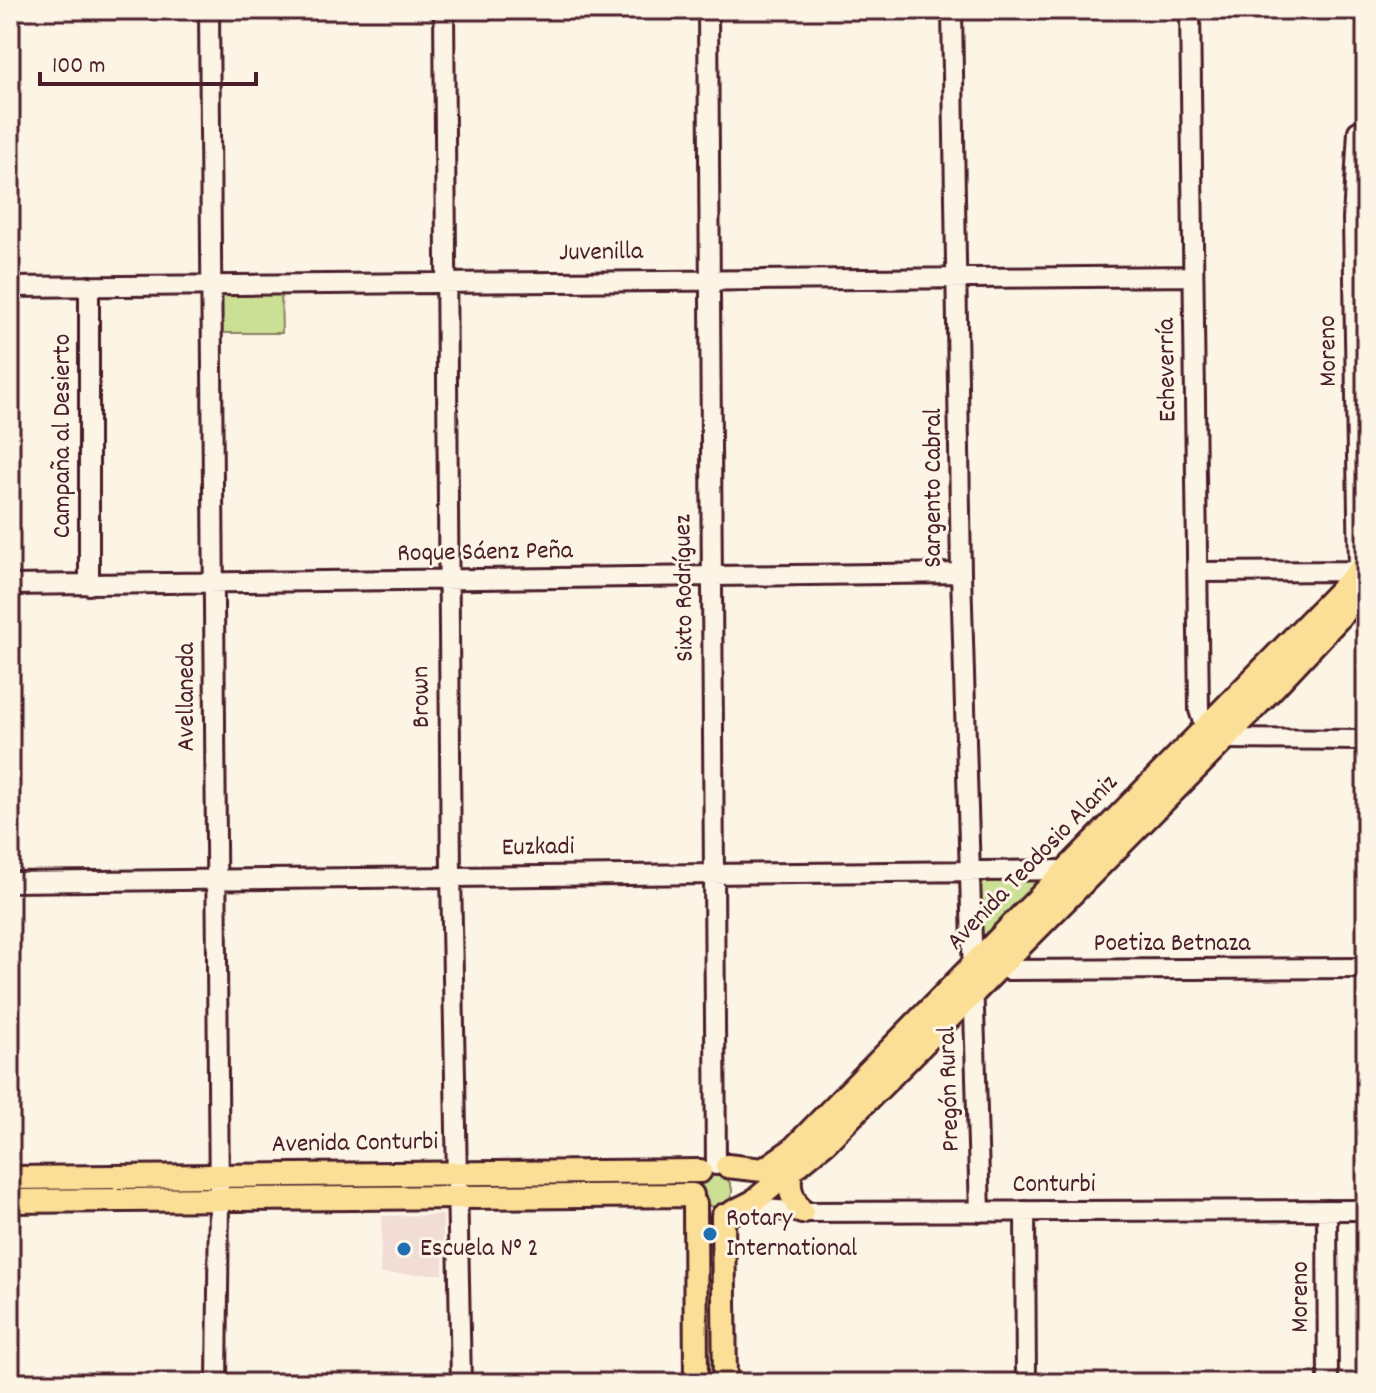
<svg xmlns="http://www.w3.org/2000/svg" width="1376" height="1393" viewBox="0 0 1376 1393" font-family="Dekko,sans-serif">
<rect width="100%" height="100%" fill="#fcf5e5"/>
<filter id="ink" filterUnits="userSpaceOnUse"><feTurbulence type="fractalNoise" baseFrequency=".0125" numOctaves="2"/><feDisplacementMap in="SourceGraphic" scale="16" xChannelSelector="R" yChannelSelector="G"/><feConvolveMatrix kernelMatrix="1 2 1 2 8 2 1 2 1" color-interpolation-filters="sRGB"/></filter>
<g filter="url(#ink)">
<!-- built -->
<path fill="#f2dcd6" d="M443,1215v59h-63l2,-58z"/>
<!-- green -->
<path fill="#cbe095" stroke="#8a8060" stroke-width="2" d="M220,291h61l1,42h-62z
M979,880l61,1 1,8 -59,59 -6,-6z
M700 1191a16 16 0 1 1 32 0a16 16 0 1 1-32 0Z
M702,1224h15l-1,159h-15z"/>
<g fill="none" stroke-linecap="round" stroke-linejoin="round">
<!-- minor casing -->
<g stroke="#4a1f2b" stroke-width="24">
<path id="minor" d="M209,10l10,1189 -2,184
M444,10l7,865 10,508
M708,10l8,1155
M952,10l9,563 19,639
M1190,10l9,700 6,18 20,11 141,1
M1358,131l-5,88 6,352
M89,286v299
M10,287l1182,-11
M1198,572l161,-1 5,6
M10,585l951,-12
M10,882l1056,-12
M992,961l16,9 358,-2
M742,1207l60,5 564,-2
M1327,1210l1,173
M1025,1211l1,172"/>
</g>
<!-- major casing -->
<g stroke="#4a1f2b" stroke-width="28">
<path id="major" d="M793,1163c-6,21 -4,32 9,49
M727,1166l36,4 29,-20 574,-586
M10,1178l690,-7
M10,1201l682,-6
M695,1204l1,179
M733,1212l20,-10 73,-60 399,-403 141,-150
M723,1216l2,167"/>
</g>
<!-- minor -->
<use href="#minor" stroke="#fcf5e5" stroke-width="18"/>
<!-- major -->
<use href="#major" stroke="#fbdf96" stroke-width="22"/>
</g>
</g>
<!-- markers -->
<g fill="#1f6fb2" stroke="#fcf5e5" stroke-width="3">
<circle cx="710" cy="1234" r="8"/>
<circle cx="404" cy="1249" r="8"/>
</g>
<g text-anchor="middle" dominant-baseline="central" stroke-width="6" stroke-linejoin="round" paint-order="stroke">
<!-- street labels -->
<g font-size="26" fill="#4a1f2b" stroke="#fcf5e5">
<text transform="translate(601 253) rotate(-1)">Juvenilla</text>
<text transform="translate(1329 351) rotate(-91)">Moreno</text>
<text transform="translate(1168 370) rotate(-91)">Echeverría</text>
<text transform="translate(63 436) rotate(-90)">Campaña al Desierto</text>
<text transform="translate(934 488) rotate(-90)">Sargento Cabral</text>
<text transform="translate(485 553) rotate(-1)">Roque Sáenz Peña</text>
<text transform="translate(685 588) rotate(-91)">Sixto Rodríguez</text>
<text transform="translate(187 697) rotate(-90)">Avellaneda</text>
<text transform="translate(422 697) rotate(-91)">Brown</text>
<text transform="translate(538 848) rotate(-1)">Euzkadi</text>
<text transform="translate(1033 863) rotate(-46)">Avenida Teodosio Alaniz</text>
<text x="1172" y="944">Poetiza Betnaza</text>
<text transform="translate(950 1089) rotate(-92)">Pregón Rural</text>
<text transform="translate(355 1144) rotate(-1)">Avenida Conturbi</text>
<text x="1054" y="1185">Conturbi</text>
<text transform="translate(1301 1297) rotate(-90)">Moreno</text>
</g>
<!-- poi labels -->
<g font-size="26" fill="#4a1f2b" stroke="#fcf5e5" text-anchor="start">
<text x="726" y="1219">Rotary<tspan x="726" dy="30">International</tspan></text>
<text x="420" y="1249">Escuela N° 2</text>
</g>
</g>
<!-- margin -->
<rect width="1376" height="1393" fill="none" stroke="#fcf5e5" stroke-width="40"/>
<rect x="20" y="20" width="1336" height="1353" fill="none" stroke="#4a1f2b" stroke-width="3" filter="url(#ink)"/>
<!-- scale -->
<path d="M40 72v12h216v-12" fill="none" stroke="#4a1f2b" stroke-width="4"/>
<text x="52" y="72" font-size="24" fill="#4a1f2b" stroke="#fcf5e5" stroke-width="6" paint-order="stroke">100 m</text>
</svg>
